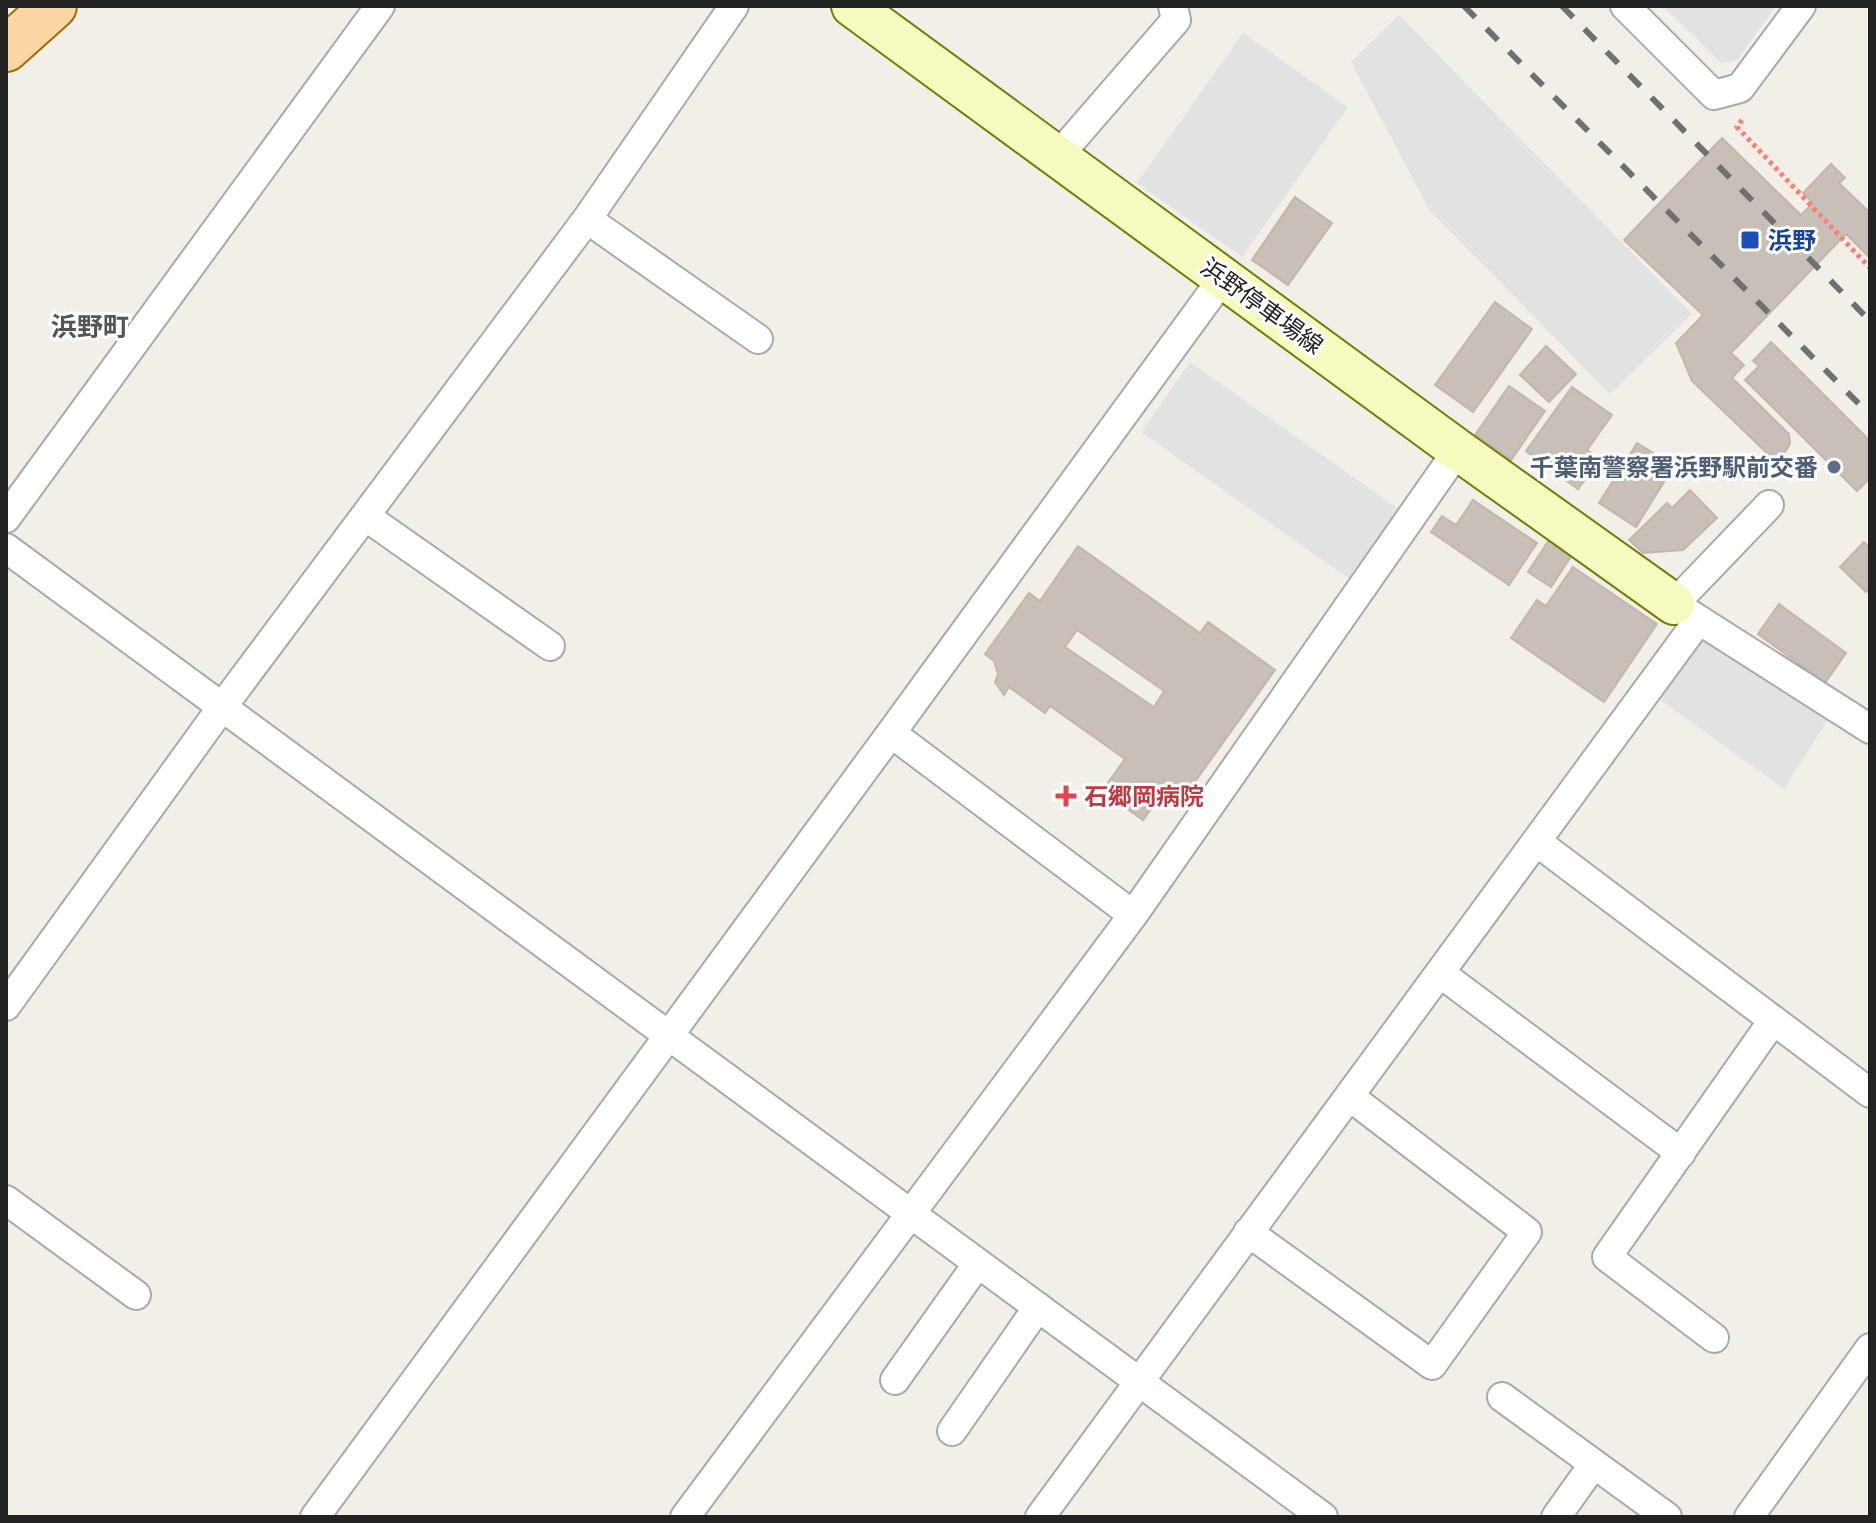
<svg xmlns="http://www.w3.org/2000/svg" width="1876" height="1523" viewBox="0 0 1876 1523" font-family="Montserrat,'Noto Sans JP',sans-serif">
<rect width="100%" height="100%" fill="#f2efe9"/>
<!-- parking -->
<path fill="#e2e2e2" d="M1663,6h113l-39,54 -16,3z
M1399,15l293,299 -82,80 -180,-183 -79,-149z
M1243,33l105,74 -106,150 -105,-74z
M1190,362l210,148 -49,70 -210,-148z
M1707,634l122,84 -45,71 -132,-95 37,-54z"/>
<!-- building -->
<path fill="#c7bfb8" stroke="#c4b6ab" stroke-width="2" fill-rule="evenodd" d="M1722,138l79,77 12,-12 -10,-10 28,-29 14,14 -6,5 31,30v45l-24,-24 -115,119 13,12 -12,13 57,56 1,10 -5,8 -8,4 -8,-1 -77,-74 -16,-38 27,-28 -79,-75z
M1295,197l37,26 -44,62 -36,-25z
M1495,302l37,27 -59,83 -38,-27z
M1771,342l99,99v37l-13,13 -112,-111 14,-14 -6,-5z
M1546,346l30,28 -27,28 -29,-27z
M1509,386l36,25 -34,49 -36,-25z
M1572,387l40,28 -25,35 13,9 -22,30 -52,-38z
M1637,443l29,18 -10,16 8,5 -28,45 -37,-24z
M1690,490l27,28 -34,32 -40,3 -14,-13 38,-37 5,5z
M1473,500l64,43 -28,42 -78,-53 11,-16 14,9z
M1549,540l23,15 -21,32 -23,-15z
M1864,542l6,6v40l-4,4 -26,-25z
M1078,546l122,87 8,-11 67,48 -96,134 -16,-12 -20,28 -41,-29 23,-32 -75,-53 -5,7 -36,-26 -5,8 -9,-13 3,-8 -4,-13 -9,-7 44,-61 11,8zM1077,630l87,61 -10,16 -89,-60z
M1573,567l84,57 -53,78 -93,-64 26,-38 9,6z
M1779,604l67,49 -21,30 -67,-49z"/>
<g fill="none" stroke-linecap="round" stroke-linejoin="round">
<!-- street casing -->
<g stroke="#a9a9a9" stroke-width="32">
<path id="street" d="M1625,6l89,89 26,-7 61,-82
M1058,156l118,-136 -3,-14
M587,219l171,120
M1769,505l-95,99 196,125
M365,516l185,130
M6,518l374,-512
M6,548l1317,969
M891,733l242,182
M1537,842l333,251
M1440,973l241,180
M6,1006l216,-299 365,-488 147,-213
M6,1200l130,95
M1248,1232l184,133 95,-133 -178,-136
M1714,1338l-107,-81 165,-235
M895,1380l83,-117
M1502,1397l165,120
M952,1431l86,-124
M315,1517l576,-784 332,-455
M685,1517l448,-602 325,-465
M1040,1517l658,-896
M1556,1517l37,-52
M1749,1517l121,-169"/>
</g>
<!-- secondary casing -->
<g stroke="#707d05" stroke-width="44">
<path id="secondary" d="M852,6l606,444 216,154"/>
</g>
<!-- primary casing -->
<g stroke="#a06b00" stroke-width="48">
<path id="primary" d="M6,49l48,-43"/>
</g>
<!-- path -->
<path stroke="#fa8072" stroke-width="5" stroke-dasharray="4 4" stroke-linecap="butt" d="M1742,120l-5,7 133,141
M1774,477l4,-22"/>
<!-- street -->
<use href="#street" stroke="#fff" stroke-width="28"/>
<!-- secondary -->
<use href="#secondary" stroke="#f7fabf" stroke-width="40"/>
<!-- primary -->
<use href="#primary" stroke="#fcd6a4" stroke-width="44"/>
<!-- rail -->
<path stroke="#707070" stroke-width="6" stroke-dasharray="16 16" stroke-linecap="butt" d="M1464,6l406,409
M1562,6l308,315"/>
</g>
<!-- markers -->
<rect fill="#1a4fb4" stroke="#fff" stroke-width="3" x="1740" y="230" width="20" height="20" rx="4"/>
<circle fill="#5c6f8a" stroke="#fff" stroke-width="3" cx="1834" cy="467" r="8"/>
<path fill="#e0444e" stroke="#fff" stroke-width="3" d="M1062 784h8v8h8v8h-8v8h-8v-8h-8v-8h8z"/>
<g text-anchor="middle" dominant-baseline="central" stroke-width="6" stroke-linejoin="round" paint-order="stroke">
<!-- transit labels -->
<g font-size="24" font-weight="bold" fill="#164399" stroke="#fff" text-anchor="start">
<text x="1768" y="240">浜野</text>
</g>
<!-- street labels -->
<g font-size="24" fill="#222" stroke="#fff">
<text transform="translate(1262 306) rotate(36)">浜野停車場線</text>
</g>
<!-- service labels -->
<g font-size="24" font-weight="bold" fill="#4e5e75" stroke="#fff" text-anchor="end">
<text x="1818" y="467">千葉南警察署浜野駅前交番</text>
</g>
<!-- health labels -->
<g font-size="24" font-weight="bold" fill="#be3a42" stroke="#fff" text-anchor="start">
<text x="1084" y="796">石郷岡病院</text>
</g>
<!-- neighbourhood labels -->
<g font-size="26" font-weight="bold" fill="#555" stroke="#fff">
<text x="90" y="327">浜野町</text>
</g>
</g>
<!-- border -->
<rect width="1876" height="1523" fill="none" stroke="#222222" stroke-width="16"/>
</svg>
